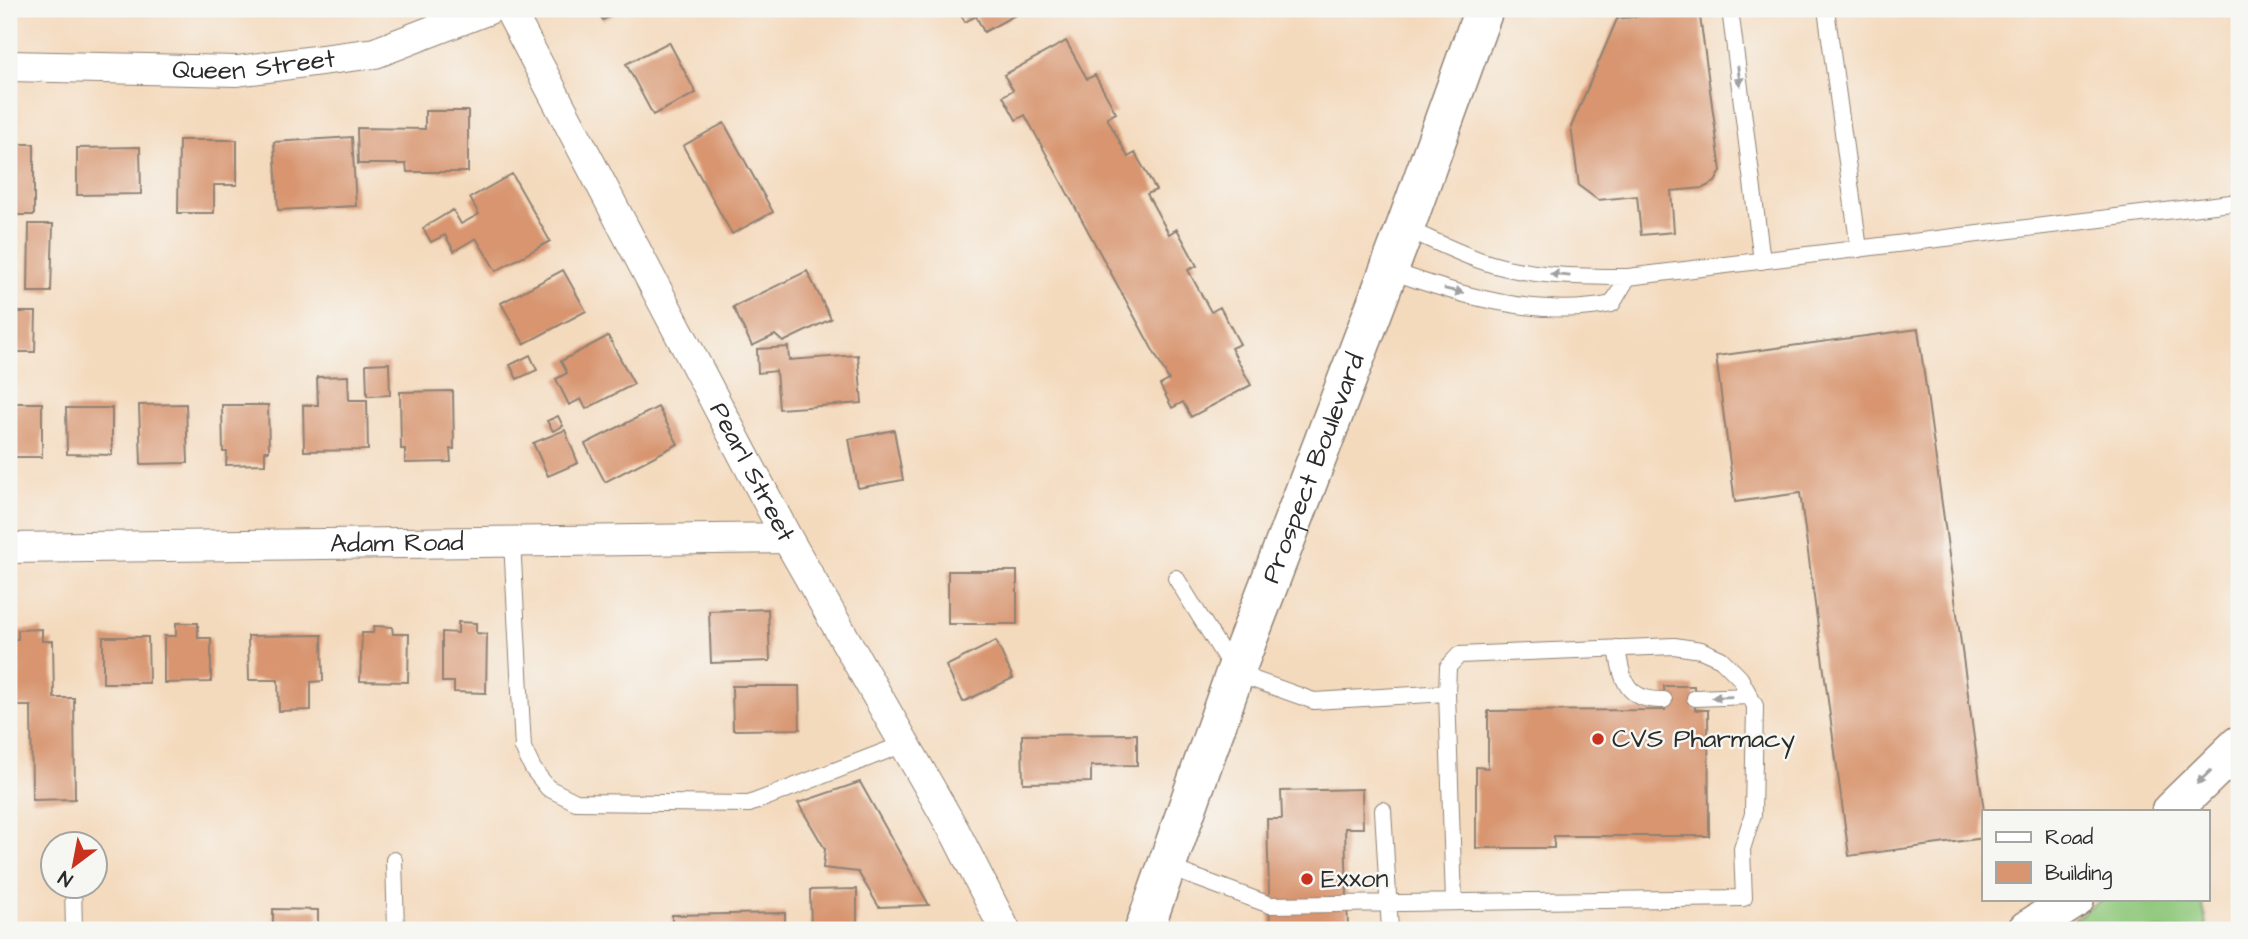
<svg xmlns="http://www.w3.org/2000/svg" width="2248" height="939" viewBox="0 0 2248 939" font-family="'Architects Daughter',sans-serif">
<rect width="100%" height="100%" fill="#f6f6f2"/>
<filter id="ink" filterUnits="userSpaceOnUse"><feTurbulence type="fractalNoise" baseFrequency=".0143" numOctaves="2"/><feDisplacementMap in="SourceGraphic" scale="14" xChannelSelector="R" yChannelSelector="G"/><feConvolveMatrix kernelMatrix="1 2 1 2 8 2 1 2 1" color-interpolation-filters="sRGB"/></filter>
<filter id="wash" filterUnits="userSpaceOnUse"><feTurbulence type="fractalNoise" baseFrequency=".00686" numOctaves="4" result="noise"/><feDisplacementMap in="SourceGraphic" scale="28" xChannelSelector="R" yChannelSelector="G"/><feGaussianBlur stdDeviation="1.57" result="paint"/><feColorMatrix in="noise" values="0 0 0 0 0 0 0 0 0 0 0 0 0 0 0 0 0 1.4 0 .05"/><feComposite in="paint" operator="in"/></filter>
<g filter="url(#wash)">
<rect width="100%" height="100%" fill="#f4dabd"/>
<!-- green -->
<path fill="#90c87b" stroke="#5e7a53" stroke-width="2" d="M2102,899h100l5,31h-147z"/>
<g id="blocks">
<!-- building -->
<path fill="#d8956f" d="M596,9h28l-21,11z
M957,9h69l-42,23 -8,-16 -11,6z
M1691,9h8l22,162 -6,11 -12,6 -32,3 3,41 -33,3 -4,-39 -39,4 -19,-14 -8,-59 46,-108z
M1066,41l21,38 8,-4 21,38 -9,5 21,39 7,-4 21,37 -9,4 22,40 8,-5 20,37 -9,4 23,42 9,-5 20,37 -9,4 20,37 -60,32 -8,-15 -11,6 -12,-23 9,-5 -144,-265 -9,5 -13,-24 10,-6 -9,-15z
M669,42l27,51 -43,22 -27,-51z
M425,111h43v61h-61l-1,-8h-48l-1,-36 68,1z
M724,123l49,89 -41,22 -49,-88z
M352,137l4,69 -78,4 -4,-68z
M179,140h58v45h-23v28h-36z
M9,144h25v71h-25z
M140,147l1,47 -64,1v-47z
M512,174l38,67 -54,30 -20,-33 -22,13 -9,-16 -14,7 -8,-14 30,-18 8,14 18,-10 -9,-16z
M29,224h24l-2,68h-23z
M563,270l23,41 -62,33 -23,-41z
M807,271l24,48 -48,23 -8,-7 -23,11 -19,-39z
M9,312h27l-1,40h-26z
M1918,329l66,482v27l-135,18 -49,-363 -65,9 -19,-146z
M608,336l26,48 -48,25 -5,-10 -12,6 -13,-26 11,-6 -6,-12z
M788,347l1,13 69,-5 4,48 -83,6 -3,-38 -18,2 -1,-24z
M530,355l7,15 -20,9 -7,-14z
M389,363l1,32 -23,1 -1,-32z
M348,376l1,24h18l1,50 -64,1 -1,-46h15l-1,-28z
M453,391l1,58h-4l1,13 -46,1v-14h-4l-1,-57z
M9,403h33v54h-33z
M186,404l2,59 -47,1 -2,-59z
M222,405h46l1,46h-4v13l-39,1 1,-13h-4z
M658,407l20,37 -73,38 -20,-38z
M66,408h46v47l-45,-1z
M558,416l5,10 -10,5 -6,-10z
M565,430l13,33 -30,13 -15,-33z
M894,430l9,50 -45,8 -9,-49z
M948,571h69v53h-69z
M768,609l2,52 -59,2 -2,-52z
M458,622l18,1v10l11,1 -1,59 -32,-1v-10h-12v-50l16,1z
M176,623h22v15h13v44l-47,1v-47h12z
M374,626l18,1 1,7h16l-1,48 -48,-1 2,-48h11z
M42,629v12h11l1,57h20l1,101 -43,1 -1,-94h-22v-67h9v-9z
M322,635l1,46 -12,1v28l-32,1 -1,-31h-29l-1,-44z
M103,637h45l1,46h-46z
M996,641l17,37 -50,24 -17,-36z
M732,686h67l1,43 -67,1z
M1664,686h30l1,24h13l1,126h-155v12h-78v-81l12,1v-57l177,-1z
M1137,734v31l-46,1v16l-68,1 -1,-48z
M860,782l69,123 -50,2 -21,-35 -35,-4 2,-19 -27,-46z
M1362,789l1,39h-18l3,102h-78l-3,-111h15l-1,-28z
M857,889v41h-46l-1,-40z
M273,909l45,1v20h-45z
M785,913v17h-113v-15z
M557,926v4h-70v-3z"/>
</g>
</g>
<g filter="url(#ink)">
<use href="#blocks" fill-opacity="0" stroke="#908274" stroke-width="2"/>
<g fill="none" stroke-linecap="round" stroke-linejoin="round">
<!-- service casing -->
<g stroke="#908274" stroke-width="18">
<path id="service" d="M1730,9l32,252
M1826,9l33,240
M1405,228c25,11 49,23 74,32 47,17 100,17 149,17l611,-75
M1389,270c68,25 150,49 223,34l16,-27
M512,541l11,207 10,21 15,19 28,14 173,2 155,-60
M1176,578l59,95 79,28 133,-8
M1617,648c5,32 9,53 47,52
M1695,698l55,-2
M1383,810l7,120
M394,860l2,70
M1167,867l103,38 474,-7 -2,-49 11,-35 2,-108 -15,-28 -19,-19 -20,-9 -27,-4 -215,9 -11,12 -1,26 7,209
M73,886l1,44"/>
</g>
<!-- minor casing -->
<g stroke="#908274" stroke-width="32">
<g id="minor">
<path id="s1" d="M509,9l278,529 168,294 50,98"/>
<path id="s2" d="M9,66l228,5 138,-18 114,-44"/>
<path id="s3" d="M9,548l778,-10"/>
</g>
</g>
<!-- tertiary casing -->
<g stroke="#908274" stroke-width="41">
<g id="tertiary">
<path id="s4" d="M1144,930l91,-257 170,-445 79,-219"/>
</g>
</g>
<!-- motorway casing -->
<g stroke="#908274" stroke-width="41">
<path id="motorway" d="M2171,811l68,-66
M2027,930l48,-31"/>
</g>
<!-- service -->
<use href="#service" stroke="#fff" stroke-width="16"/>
<!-- minor -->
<use href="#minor" stroke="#fff" stroke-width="30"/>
<!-- tertiary -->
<use href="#tertiary" stroke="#fff" stroke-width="38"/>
<!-- motorway -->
<use href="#motorway" stroke="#fff" stroke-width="38"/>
</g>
<!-- one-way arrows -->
<defs><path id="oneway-solid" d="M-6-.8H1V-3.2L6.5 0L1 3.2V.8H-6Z" transform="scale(1.75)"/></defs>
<g fill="#a0a0a0">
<use href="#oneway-solid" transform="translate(1739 76) rotate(83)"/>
<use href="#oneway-solid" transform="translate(1560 275) rotate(-174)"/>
<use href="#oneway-solid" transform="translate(1454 291) rotate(13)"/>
<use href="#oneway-solid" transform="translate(1722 697) rotate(178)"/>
<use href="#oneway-solid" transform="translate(2204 777) rotate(136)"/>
</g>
</g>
<!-- markers -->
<g fill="#c8321e" stroke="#f6f6f2" stroke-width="2.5">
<circle cx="1598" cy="739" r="7"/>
<circle cx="1307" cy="879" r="7"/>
</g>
<g text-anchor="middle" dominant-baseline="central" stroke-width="5" stroke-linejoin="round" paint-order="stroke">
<!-- street labels -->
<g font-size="26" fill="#2b2b2b" stroke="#f6f6f2">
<text stroke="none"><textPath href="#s2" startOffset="245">Queen Street</textPath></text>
<text stroke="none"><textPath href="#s4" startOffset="492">Prospect Boulevard</textPath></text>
<text stroke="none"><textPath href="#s1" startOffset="523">Pearl Street</textPath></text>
<text stroke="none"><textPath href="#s3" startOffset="388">Adam Road</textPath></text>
</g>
<!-- poi labels -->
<g font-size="26" fill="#2b2b2b" stroke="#f6f6f2" text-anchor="start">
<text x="1612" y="739">CVS Pharmacy</text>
<text x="1321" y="879">Exxon</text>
</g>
</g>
<!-- margin -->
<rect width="2248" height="939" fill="none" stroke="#f6f6f2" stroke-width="35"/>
<!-- legend -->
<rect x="1982" y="810" width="228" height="91" fill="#f6f6f2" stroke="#a5a5a2" stroke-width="2"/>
<rect x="1996" y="832" width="35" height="10" fill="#ffffff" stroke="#a5a5a2" stroke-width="2"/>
<text x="2045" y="844" font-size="21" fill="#2b2b2b">Road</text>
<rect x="1996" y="862" width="35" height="21" fill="#d8956f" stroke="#a5a5a2" stroke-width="2"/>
<text x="2045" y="880" font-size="21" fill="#2b2b2b">Building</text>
<!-- north arrow -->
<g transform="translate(74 865) rotate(212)"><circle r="33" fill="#f6f6f2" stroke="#a5a5a2" stroke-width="2"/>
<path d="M0-5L12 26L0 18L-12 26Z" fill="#c8321e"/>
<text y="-10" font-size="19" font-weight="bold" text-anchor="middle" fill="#2b2b2b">N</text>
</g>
</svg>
